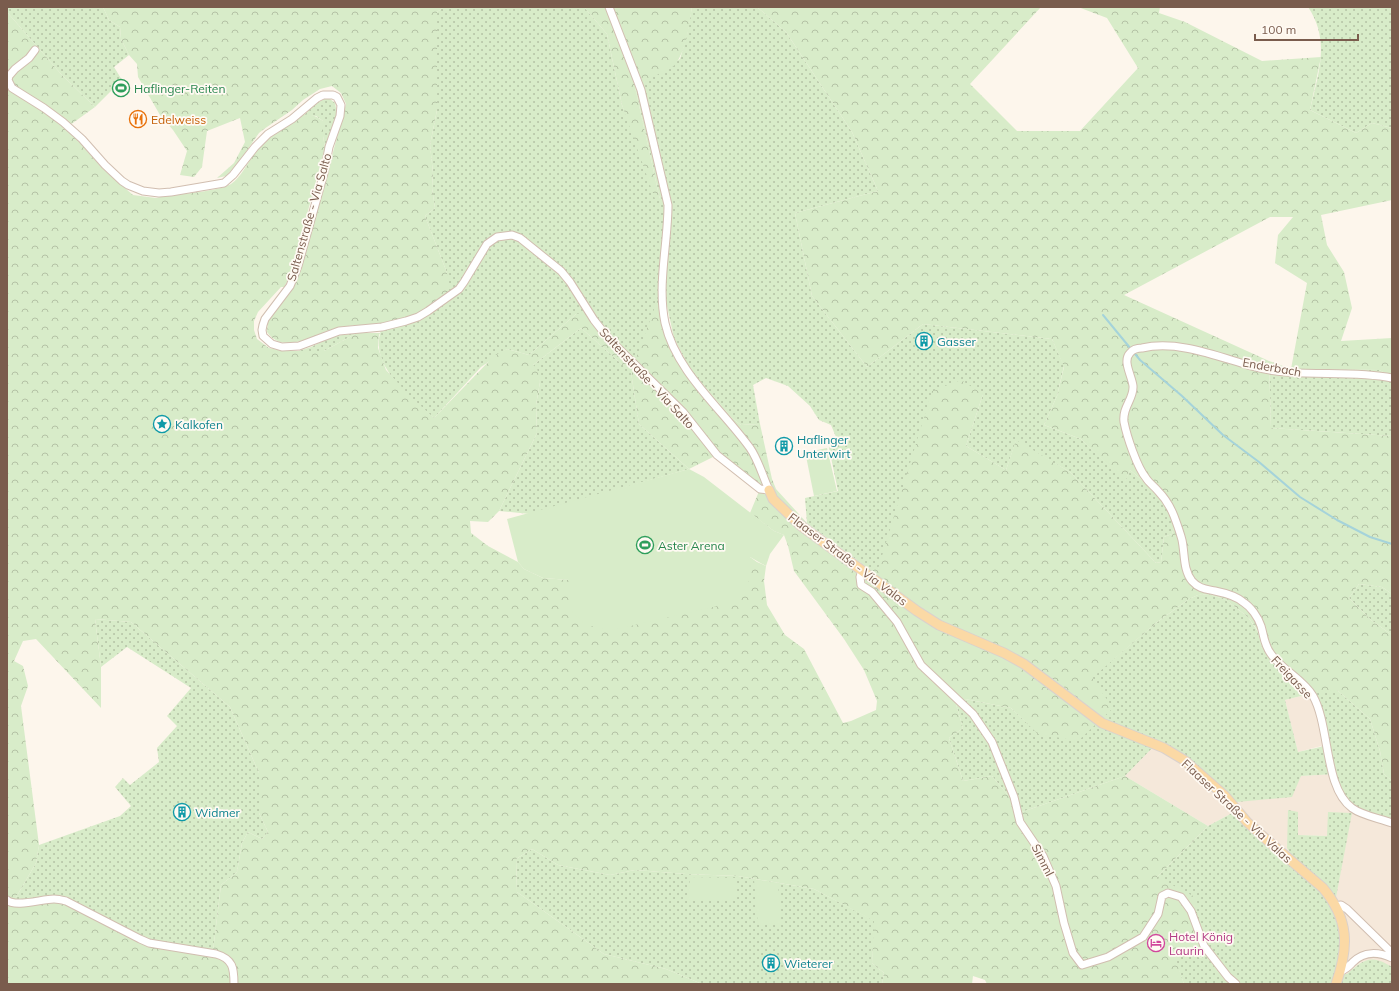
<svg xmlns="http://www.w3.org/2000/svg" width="1399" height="991" viewBox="0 0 1399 991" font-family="Mulish,sans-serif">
<defs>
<pattern id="grass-dots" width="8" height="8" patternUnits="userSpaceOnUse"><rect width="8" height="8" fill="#d8ecc9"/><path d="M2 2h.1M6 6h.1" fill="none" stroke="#b4c2a5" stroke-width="1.8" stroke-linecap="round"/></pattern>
<pattern id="forest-crowns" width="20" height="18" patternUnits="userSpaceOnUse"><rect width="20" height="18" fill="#d8ecc9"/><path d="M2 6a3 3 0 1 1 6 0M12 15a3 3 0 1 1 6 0" fill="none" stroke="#b4c2a5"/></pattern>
</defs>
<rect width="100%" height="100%" fill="#fdf6ec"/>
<!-- residential -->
<path fill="#f5e8da" d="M1309,694l20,50 -31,8 -13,-52z
M1158,742l19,8 60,52 63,-26 36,-2 56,46v147l-17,-7h-6l-9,3 -13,12 -10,-2 3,-41 -7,-19 18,-100 -23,23 -30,-1v-23l-7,42 -8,7 -49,-49 -26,14 -83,-50z"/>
<!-- grass -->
<path fill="url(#grass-dots)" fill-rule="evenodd" d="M7,7h96l6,13 11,7 1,12 8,16 -15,12 8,13 -27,27 -34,-33 -54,-62z
M444,7h140l23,27 15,71 38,95 -25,-113 45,-28 7,-24 5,-28h65l29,25 66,100 26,59 -83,22 17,83 55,71 56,-43 129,15 12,27 -7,30 -13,29 37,14 44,42 5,-11 30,25 15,29 -3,10 -8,3 -3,25 -5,1 -86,-91 -54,-31 -10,29 -40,-24 17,-52 -105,175h-9l-62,-46 -2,-25 33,-7 -9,-43 7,-11 -5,-12 -12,-5 -9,-14 -22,-20 -22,-8 -13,7 7,39 -19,1 -9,-7 -41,-47 -17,-33 -9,-41 -34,75 8,52 50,45 -159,45 -31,-3 38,-78 -1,-28 4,-23 -7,-17 48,-37 44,39 -49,-53 -47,41 -22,-6 -26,18 -47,51c-20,-18 -58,-47 -55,-77 0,-10 6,-17 15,-21l53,-47 -22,-57 10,-8 -3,-20 1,-15 -3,-28 7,-35v-98z
M1308,7h84v121l-20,-5 -16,10 -46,-23c8,-36 21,-69 -2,-103z
M326,98l4,1 5,4 2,11 -12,34 -2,-12v-15l-7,-5 -12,-1 13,-12z
M357,333l-33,18h-26l13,-4 18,-9 13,-3z
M1269,361l22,8 88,1 13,6v60l-121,-8z
M1359,584l23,3 10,7v41l-21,-15 -22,-22z
M1209,594l17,6 22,17 10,15 4,16 75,42 33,29 10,32 4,23 8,7v39c-16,-5 -36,-9 -47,-22 -5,-6 -7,-17 -9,-24l-35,2 -9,21 -55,5 -60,-52 -19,-8 -33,34 -103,36 -30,-36 -29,5 -14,-43 14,-10 -8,-27 10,-2 46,9 27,25 53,-55 65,-55 33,-24 9,-4zM1309,694l20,51 -31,7 -13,-52z
M95,619l36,3 99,85 29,66v40l9,19 -6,7 -14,-7 -6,11 -5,29 -16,13 -8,66 -54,-4 -144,-48 21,-36 3,-18 81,-29 11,-10 -16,-19 8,-9 7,7 29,-23 -2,-14 20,-22 -10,-10 24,-28 -64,-41 -26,20z
M1288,810l10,2v23l29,1 1,-24 24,1 -19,100 7,19 2,17 -5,24 10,1c17,-15 24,-20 45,-7v17h-208l-12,-33 30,7 -45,-81 51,-51 26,-14 49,49 8,-7 -4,-6z
M532,849l26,16 52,10 25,-5 51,4 52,2 76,13 61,32 -3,42 12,10 -2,11h-180l-36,-15 -62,-15 -87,-62 -1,-33z"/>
<!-- forest -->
<path fill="url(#forest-crowns)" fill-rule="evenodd" d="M103,7h341l-7,5v98l-7,35 3,28 -1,15 3,20 -10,8 22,57 1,19 -20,17 -42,15 -7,11 -1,13 8,22 24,26 24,22 61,-63 12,-6 22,6 47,-41 6,-1 46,51 -3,3 -44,-39 -48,37 4,3 3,14 -4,23 1,28 -38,78 -11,11 -18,-1 1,12 17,13 30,16 6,7 19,9 26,2 181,-3v-20l7,5 9,4 -2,15 3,24 18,30 19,14 39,74 8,-2 25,-11 1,-9 -13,-31 -20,-31 -50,-68 -6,-25 -4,-11 -10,-4 -24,-18 10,-24 -43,-34 -28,14 -50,-45 -8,-52 28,-76 7,41 25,34 41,47 9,7 19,-1 12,55 4,10 31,34 62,46h9l54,-178 29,-11 22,14 -17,52 40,24 10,-30 54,32 86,91 5,-1 3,-25 8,-3 3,-10 -15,-29 -30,-25 -5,12 -44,-43 -37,-14 13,-29 7,-29 -12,-28 -129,-15 -56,43 -55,-71 -17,-83 83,-22 -26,-59 -66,-100 -29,-25h284l-71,77 47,47h63l58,-63 -31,-50 -29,-11h82l-1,6 26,9 77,39 59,-4 -11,53 46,23 16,-10 20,5v72l-71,15 6,30 17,27 8,36 -11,33 51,-3v38l-13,-6 -88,-1 16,-86 -32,-20 3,-28 15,-18h-23l-146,78 145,66 2,67 121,8v158l-10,-7 -23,-3 -10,14 22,22 21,15v146l-8,-7 -4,-23 -10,-32 -33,-29 -28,4 -14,-15 -18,-13 -11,-11 -4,-7 -4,-17 -10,-14 -22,-17 -17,-6 -11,1 -9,4 -33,24 -64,55 21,30 -35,33 -40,-7 -27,-26 -46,-9 -10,2 8,27 -14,10 14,43 29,-5 30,36 103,-36 83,50 -51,51 38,20 8,61 -30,-7 11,33h-197l-2,-4 -12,-4 -1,8h-90l2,-11 -12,-10 2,-42 -60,-32 -76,-13 -52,-2 -51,-4 -25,5 -52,-10 -26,-16 -16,10 1,33 87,62 62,15 36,15h-695v-972l54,62 34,33 -25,18 4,11 29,33 30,26 23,3 9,-2c14,-2 56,-5 66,-12 10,-6 18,-24 26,-34 4,-7 39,-32 46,-35 7,-2 15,2 20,6v15l2,12 -35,129 -6,10h-3l-23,25 -4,9v9l3,9 12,9 14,3h41l33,-18h23l1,-4 -5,-5c-13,1 -27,1 -40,4 -22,6 -52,28 -69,4l1,-11 19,-25 5,-8 34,-110 20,-74 -5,-11 -9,-7 -12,3 -17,11 -11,10 -28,19 -5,4 -20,29 -13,14 -9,2 17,-15 11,-21 -5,-24 -33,13 -5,36 -8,10 -14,-2 7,-24 -14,-21 -13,-15 -22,-38 -1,-13 -8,-9 -8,-16 -1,-12 -11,-7zM95,619l36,3 99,85 29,66v40l9,19 -6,7 -14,-7 -6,11 -5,29 -16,13 -8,66 -55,-4 -94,-48h-49l21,-36 3,-18 -18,-139 7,-20 -5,-20 -9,-5 9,-20 13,-2 65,69v-41z
M584,7h108c-3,19 -5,41 -17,58l-40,22 25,113 -5,-1 -33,-94 -15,-71z"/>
<!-- garden -->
<path fill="#d8ecc9" d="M827,448l10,43 -23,5 -8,-40 2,-4z
M689,469l15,8 70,54 10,4 -14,19 -4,12 -16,-9v20l-6,17 -22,11 -109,25 -27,-5 -17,-16v-29l-26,-2 -19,-9 -6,-7 -11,-43z
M690,877l47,1v22l-49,1z
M754,880l24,3 3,40 -23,2z"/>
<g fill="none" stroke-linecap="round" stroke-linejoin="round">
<!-- stream -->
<path stroke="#a5d3da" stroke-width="2" d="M1103,315l37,45 42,36 41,39 36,27 41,35 37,23 33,17 22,7"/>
<!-- minor casing -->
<g stroke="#d1beb0" stroke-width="9">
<path id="minor" d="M35,50l-6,8 -14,11 -6,7 -1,4 4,8 32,20 19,14 19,17 23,26 17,16 6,4 15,6 16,2 12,-1 53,-9 9,-8 22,-28 13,-13 24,-15 25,-21 6,-3h10l4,2 4,8 -1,11 -11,31 -5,26 -26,93 -8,20 -25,33 -2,6 -1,5 1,6 9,8 10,3 17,-1 40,-15 43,-4 24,-6 12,-4 10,-6 31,-22 5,-7 23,-38 10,-7 15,-2 8,3 41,33 9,11 24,38 15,19 74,73 34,43 43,34 9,1c-6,-13 -11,-31 -19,-42 -28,-39 -74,-76 -85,-125 -8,-39 3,-79 3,-118l-27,-115 -32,-83
M1392,378c-46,-9 -95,1 -141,-12 -35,-10 -73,-26 -109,-18 -4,0 -9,1 -12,5 -8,8 2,23 3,33 1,13 -11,21 -9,36 3,15 13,45 22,56 3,5 8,8 12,13 7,7 12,15 16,25 3,8 6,16 8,24 3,14 1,30 10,41 7,8 14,8 23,10 10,2 21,5 28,11 8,5 15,15 18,24 3,10 3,19 10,28 11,16 32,25 42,42 17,30 11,92 39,112 11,8 27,10 40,15
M862,570l-2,7 1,8 11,7 25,30 24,43 52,49 19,28 22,55 6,25 23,34 13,30 8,37 9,30 9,12 26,-8 35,-20 15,-23 4,-18 6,-3 13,4 10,14 13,35 24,31 8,7
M7,900c8,8 35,-1 47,-1 4,0 8,1 12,2l74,38 9,4 67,11c17,5 18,14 18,30
M1336,906l5,-1 6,4 45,44
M1341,971c6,-2 8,-5 12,-9 11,-11 26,-10 39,-4"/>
</g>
<!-- major casing -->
<g stroke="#dad1cd" stroke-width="11">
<path id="major" d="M769,490l4,9 27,26 117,86 22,14 65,28 20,11 78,59 62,25 20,12 41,36 22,26 20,18 56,48c26,31 26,59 13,96"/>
</g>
<!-- minor -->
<use href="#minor" stroke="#fff" stroke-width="7"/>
<!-- major -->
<use href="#major" stroke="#fbd9a5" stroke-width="9"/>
</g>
<!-- icons -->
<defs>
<g id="stadium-ring" transform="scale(0.9)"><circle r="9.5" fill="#fffaf3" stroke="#2e9e5b" stroke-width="1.5"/><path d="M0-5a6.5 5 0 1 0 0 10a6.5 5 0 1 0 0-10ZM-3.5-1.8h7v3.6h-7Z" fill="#2e9e5b"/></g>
<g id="restaurant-ring" transform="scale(0.9)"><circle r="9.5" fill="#fffaf3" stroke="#e8710a" stroke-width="1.5"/><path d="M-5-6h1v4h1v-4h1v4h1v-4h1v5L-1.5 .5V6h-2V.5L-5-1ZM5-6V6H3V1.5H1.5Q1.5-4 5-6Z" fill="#e8710a"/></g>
<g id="building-ring" transform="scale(0.9)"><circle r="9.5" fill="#fffaf3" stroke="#0f9aa8" stroke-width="1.5"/><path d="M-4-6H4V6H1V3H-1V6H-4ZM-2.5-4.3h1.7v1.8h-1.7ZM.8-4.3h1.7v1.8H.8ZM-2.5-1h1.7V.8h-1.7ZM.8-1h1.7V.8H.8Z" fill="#0f9aa8"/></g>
<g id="sight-ring" transform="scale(0.9)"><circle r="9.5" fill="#fffaf3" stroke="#0f9aa8" stroke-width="1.5"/><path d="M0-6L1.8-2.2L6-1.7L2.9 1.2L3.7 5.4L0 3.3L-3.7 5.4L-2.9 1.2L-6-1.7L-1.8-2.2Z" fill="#0f9aa8"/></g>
<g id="hotel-ring" transform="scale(0.9)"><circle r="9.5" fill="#fffaf3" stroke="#d1479c" stroke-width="1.5"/><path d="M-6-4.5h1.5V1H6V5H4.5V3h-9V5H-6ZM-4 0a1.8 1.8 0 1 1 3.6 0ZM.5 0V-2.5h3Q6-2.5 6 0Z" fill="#d1479c"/></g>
</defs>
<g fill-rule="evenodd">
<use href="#stadium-ring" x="121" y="88"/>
<use href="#restaurant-ring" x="138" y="119"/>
<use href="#building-ring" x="924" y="341"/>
<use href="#sight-ring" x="162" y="424"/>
<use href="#building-ring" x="784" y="446"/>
<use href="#stadium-ring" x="645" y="545"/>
<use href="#building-ring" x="182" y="812"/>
<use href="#hotel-ring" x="1156" y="943"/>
<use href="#building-ring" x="771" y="963"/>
</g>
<g text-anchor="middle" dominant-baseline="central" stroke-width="3.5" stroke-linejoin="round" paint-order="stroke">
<!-- leisure labels -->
<g font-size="12" fill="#27864d" stroke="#fffaf3" text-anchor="start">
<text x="134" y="88">Haflinger-Reiten</text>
<text x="658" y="545">Aster Arena</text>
</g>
<!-- food labels -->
<g font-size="12" fill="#c56008" stroke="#fffaf3" text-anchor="start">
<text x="151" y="119">Edelweiss</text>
</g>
<!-- street labels -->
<g font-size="12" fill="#7a5c4d" stroke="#fffaf3">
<text transform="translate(309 217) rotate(-74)">Saltenstraße - Via Salto</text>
<text transform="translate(1272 367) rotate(10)">Enderbach</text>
<text transform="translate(647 378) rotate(47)">Saltenstraße - Via Salto</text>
<text transform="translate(848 559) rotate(37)">Flaaser Straße - Via Valas</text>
<text transform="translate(1292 677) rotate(47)">Freigasse</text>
<text transform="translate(1237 811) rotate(43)">Flaaser Straße - Via Valas</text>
<text transform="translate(1043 860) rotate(63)">Simml</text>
</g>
<!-- culture labels -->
<g font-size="12" fill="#0d838f" stroke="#fffaf3" text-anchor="start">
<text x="937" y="341">Gasser</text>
<text x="175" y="424">Kalkofen</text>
<text x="797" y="439">Haflinger<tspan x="797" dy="14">Unterwirt</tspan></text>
<text x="195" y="812">Widmer</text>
<text x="784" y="963">Wieterer</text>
</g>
<!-- hotel labels -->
<g font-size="12" fill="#b23c85" stroke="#fffaf3" text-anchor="start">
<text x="1169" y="936">Hotel König<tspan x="1169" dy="14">Laurin</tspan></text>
</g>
</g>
<!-- border -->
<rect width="1399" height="991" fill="none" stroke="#7a5c4d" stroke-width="16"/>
<!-- scale -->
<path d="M1255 34v6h103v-6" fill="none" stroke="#7a5c4d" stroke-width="2"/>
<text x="1261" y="34" font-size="12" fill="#7a5c4d" stroke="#fffaf3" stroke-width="3" paint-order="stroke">100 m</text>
</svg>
